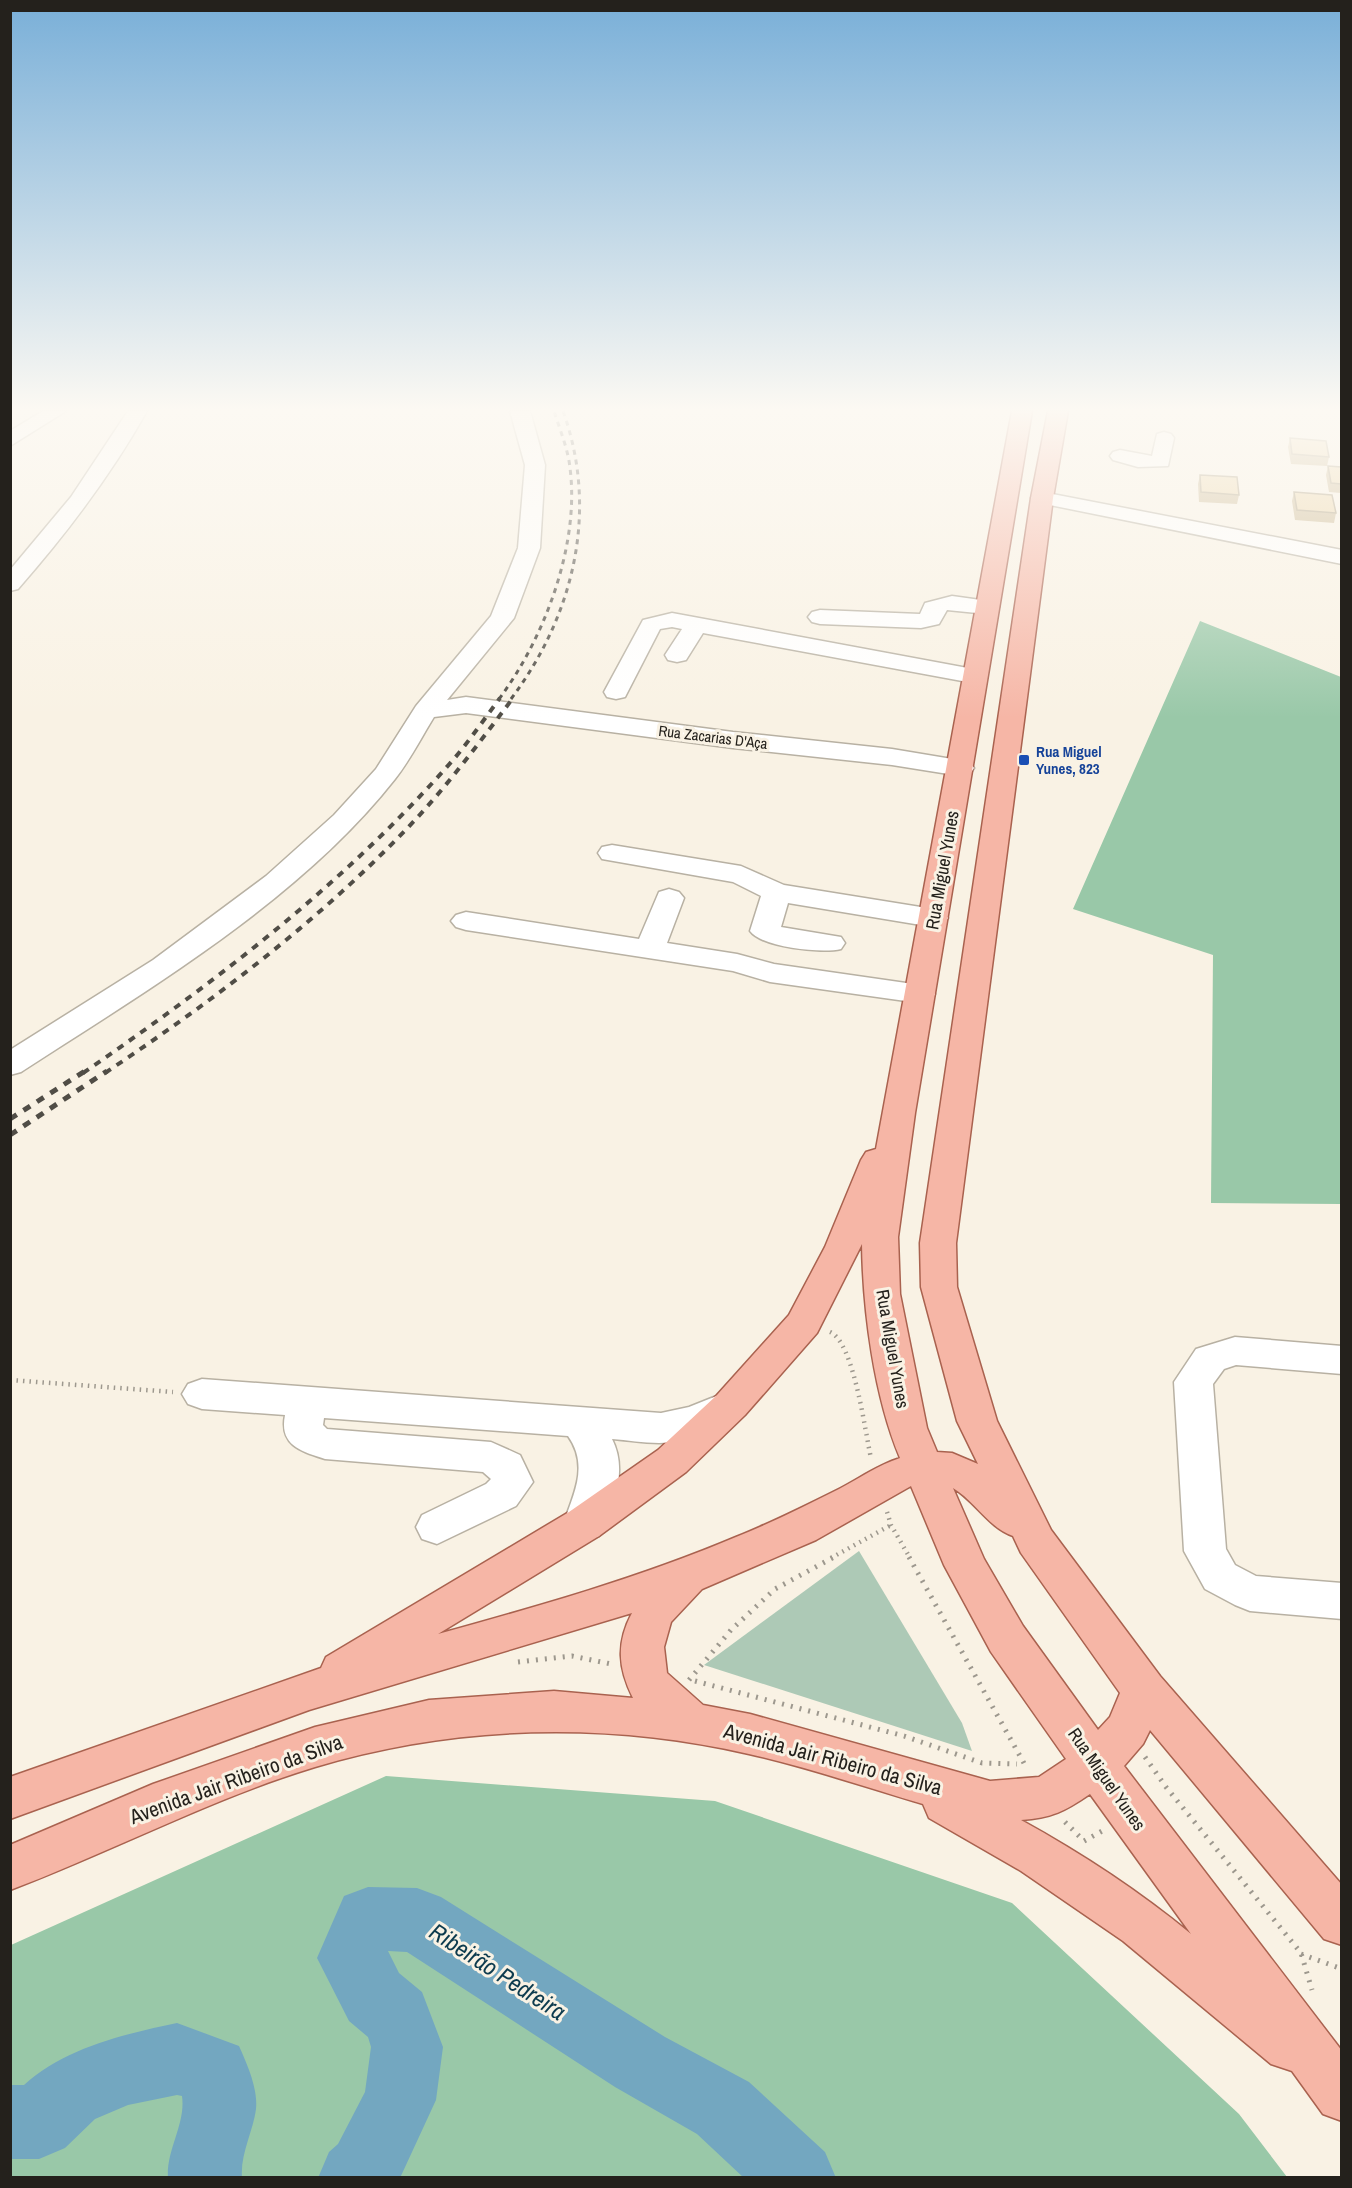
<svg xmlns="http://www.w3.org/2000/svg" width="1352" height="2188" viewBox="0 0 1352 2188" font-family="'Archivo Narrow',sans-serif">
<rect width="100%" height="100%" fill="#f9f2e4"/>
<!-- green -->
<path fill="#adc9b6" d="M859,1551l103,172 10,28 -268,-86z"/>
<!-- forest -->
<path fill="#99c8a8" d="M1200,621l141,56v527l-130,-1 2,-248 -140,-46z
M386,1776l329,25 297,102 227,211 48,63h-1276v-232z"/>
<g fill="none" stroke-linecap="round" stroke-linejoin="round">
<!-- river -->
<path fill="#73a7c0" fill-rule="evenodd" d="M368,1887l49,1 24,9 224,140 84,45 76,70 11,26h-92l-47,-44 -82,-47 -208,-135 -19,-1 11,22 23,19 21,55 -7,53 -36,78h-82l11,-26 9,-8 27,-52 6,-45 -3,-10 -19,-16 -32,-63 27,-62z
M177,2023l62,23c8,18 19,42 17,63 -3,23 -16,45 -14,69h-74c-2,-28 18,-54 14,-82l-5,-1 -49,10 -33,14 -30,29 -26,11h-29v-74h14c40,-37 101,-51 153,-62z"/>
<!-- minor casing -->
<g stroke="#b8b1a3" stroke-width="3">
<path id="minor" d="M43,411h23l-56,35v-15z
M128,411h19c-36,64 -80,122 -129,178l-8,2v-21l61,-73z
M510,411h20l15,54 -5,83 -26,70 -67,82 19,-3 267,35 159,17 78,13 4,6 -4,6 -9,2 -69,-11 -159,-17 -267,-35 -32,4c-13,21 -24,43 -39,62 -95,121 -246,210 -374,293l-11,3v-25l143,-90 113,-84 68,-61 42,-46 40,-63 75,-90 27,-68 7,-83z
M1164,432l7,2 3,4 -6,28 -30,1 -25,-7 -3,-4 3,-4 7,-2 32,6 5,-22z
M1042,492l300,58v14l-307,-62 -4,-4 4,-4z
M952,596l43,6 4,5 -4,5 -8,2 -40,-4 -8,14 -18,4 -101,-4 -8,-2 -4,-5 4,-5 8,-2 100,4 5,-11z
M672,613l301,56 9,2 3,5 -3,5 -9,2 -270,-50 -17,27 -9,2 -9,-2 -3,-5 17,-26 -10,-2 -12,2 -35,68 -9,2 -9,-2 -3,-5 39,-72z
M612,845l129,21 43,19 149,24 10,3 5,6 -5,6 -10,3 -145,-24 -7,24 60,10 4,6 -4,6c-19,5 -80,-2 -91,-18l11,-35 -28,-14 -131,-23 -4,-6 4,-6z
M669,889l10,3 5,6 -17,45 70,11 37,10 146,21 11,2 4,7 -4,7 -11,2 -150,-21 -37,-11 -267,-41 -10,-3 -5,-6 5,-6 10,-3 173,27 20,-47z
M1235,1337l107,9v28l-106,-9 -12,4 -11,15 13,165 9,16 21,11 86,7v36l-92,-8 -15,-6 -30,-16 -21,-38 -10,-169 22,-33z
M202,1379l459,34 28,-6 40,-16 14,5 6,10c-12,20 -66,37 -90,37 -16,0 -32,-3 -47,-4 16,31 2,67 -13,97l-15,5 -15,-5 -6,-12c11,-30 26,-59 5,-88l-244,-18 -1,7 4,4 164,13 29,13 13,27 -17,24 -79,38 -15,-5 -6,-12 6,-12 64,-31 5,-5 -8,-7 -158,-13c-25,-8 -46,-14 -40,-44l-83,-6 -14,-5 -6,-10 6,-10z"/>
</g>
<!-- major casing -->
<g stroke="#a9624f" stroke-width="3">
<path id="major" d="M1012,411h20l-117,702 -17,124 2,57 27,134 10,24 15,1 26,11 -21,-43 -36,-134 -1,-44 111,-745 17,-87h20l-15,87 -97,745 1,44 40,134 54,109 109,146 182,209v60l-18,-6 -174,-209 -7,14 -19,22 218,285v70l-19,-7 -31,-43 -21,-7 -148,-123 -102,-70 -92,-53 -6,-14c-58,-17 -116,-37 -174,-50 -143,-33 -294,-29 -434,13 -105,32 -202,84 -305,123v-45l143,-61 162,-57 114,-27 125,-9 79,7c-15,-30 -17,-55 -1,-85l-323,97 -299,109v-42l311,-109 5,-11 243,-145 89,-62 59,-55 72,-80 36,-68 36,-87 5,-8 10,-3zM862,1244c1,67 12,152 38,214 -22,7 -40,20 -61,31 -34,17 -68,34 -103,48 -97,41 -197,69 -298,97l161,-98 87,-64 59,-57 72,-82zM911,1486l33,79 47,87 75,107 -27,18 -49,4 -240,-67 -47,-9 -36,-32 -3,-26 7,-25 31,-33 114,-49zM953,1488c22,13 36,40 60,48l8,17 99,140 -10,24 -12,13 -75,-104 -39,-67zM1090,1794l101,140c-52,-43 -110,-81 -170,-114 31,-2 44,-9 69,-26z"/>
</g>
<!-- path-far1 -->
<path stroke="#9d988e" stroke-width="4.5" stroke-dasharray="1.5 5" stroke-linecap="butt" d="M830,1332c24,10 35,100 41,126
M10,1380l163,12
M887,1512l4,13 19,33
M831,1558l60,-33"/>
<!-- path -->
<path stroke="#9d988e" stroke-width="5" stroke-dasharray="2 7" stroke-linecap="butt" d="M909,1557l116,208
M518,1662l54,-6 39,8
M689,1680l42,-50 44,-41 59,-32
M695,1681l209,55 78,27 35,1
M1145,1757l21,30 135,166 11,37
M1065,1822l19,19 20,-11
M1301,1954l41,15"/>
<!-- minor -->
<use href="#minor" fill="#fff" fill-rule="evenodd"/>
<!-- major -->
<use href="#major" fill="#f6b6a6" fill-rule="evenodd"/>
<!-- rail-far2 -->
<path stroke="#504d46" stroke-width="3" stroke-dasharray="5 5" stroke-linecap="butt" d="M499,699c45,-60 81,-154 71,-231 -2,-19 -10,-38 -16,-57
M511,699c63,-84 88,-188 52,-288"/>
<!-- rail-far1 -->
<path stroke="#504d46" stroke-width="4" stroke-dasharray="7 7" stroke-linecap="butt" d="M83,1073c134,-92 263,-191 370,-313 17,-20 32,-42 47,-62
M105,1073c111,-74 219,-156 311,-254 35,-38 66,-80 97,-121"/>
<!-- rail -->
<path stroke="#504d46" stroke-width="5" stroke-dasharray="8 8" stroke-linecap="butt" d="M10,1119l75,-48
M10,1135l97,-64"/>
</g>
<!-- wall -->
<path fill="#c9b58d" d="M1290,438l39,19 -2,9 -36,-2 -3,-17z
M1328,466l13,1v26l-12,-1 -3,-17z
M1200,475l39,20 -2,9 -38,-2 -1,-18z
M1294,492l42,21 -2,10 -39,-3 -3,-19z"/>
<!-- building -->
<path fill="#ead3a4" stroke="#a49473" stroke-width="1.5" d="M1290,438l36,3 3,16 -37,-3z
M1328,466l13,1v17l-10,-1z
M1200,475l37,2 2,18 -38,-3z
M1294,492l38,3 4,18 -39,-3z"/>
<!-- sky -->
<linearGradient id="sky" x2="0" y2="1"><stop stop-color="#79afd8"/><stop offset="0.57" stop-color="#fcf9f3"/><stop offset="1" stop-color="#fcf9f3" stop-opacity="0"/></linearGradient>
<rect width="1352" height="718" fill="url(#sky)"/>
<!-- markers -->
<rect fill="#1a4fb4" stroke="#f9f2e4" stroke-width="2" x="1018" y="754" width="12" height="12" rx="3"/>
<g text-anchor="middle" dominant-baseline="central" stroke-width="6" stroke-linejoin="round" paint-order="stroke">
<!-- far-street labels -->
<g font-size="15" fill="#24211c" stroke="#f9f2e4">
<text transform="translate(713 737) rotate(7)">Rua Zacarias D'Aça</text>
</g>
<!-- far-transit labels -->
<g font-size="15" font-weight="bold" fill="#164399" stroke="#f9f2e4" text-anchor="start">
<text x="1036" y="751">Rua Miguel<tspan x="1036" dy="17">Yunes, 823</tspan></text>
</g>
<!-- street labels -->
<g font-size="18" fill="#24211c" stroke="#f9f2e4">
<text transform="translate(942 870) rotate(-80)">Rua Miguel Yunes</text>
<text transform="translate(893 1349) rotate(80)">Rua Miguel Yunes</text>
<text transform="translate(1107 1779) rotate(55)">Rua Miguel Yunes</text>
</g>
<!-- near-street labels -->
<g font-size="21" fill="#24211c" stroke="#f9f2e4">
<text transform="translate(833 1759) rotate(15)">Avenida Jair Ribeiro da Silva</text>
<text transform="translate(236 1779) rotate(-20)">Avenida Jair Ribeiro da Silva</text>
</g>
<!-- near-water labels -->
<g font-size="24" font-style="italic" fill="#0d3b4e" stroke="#f9f2e4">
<text transform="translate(498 1971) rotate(33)">Ribeirão Pedreira</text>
</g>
</g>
<!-- border -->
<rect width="1352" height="2188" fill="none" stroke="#24211c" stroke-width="24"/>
</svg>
